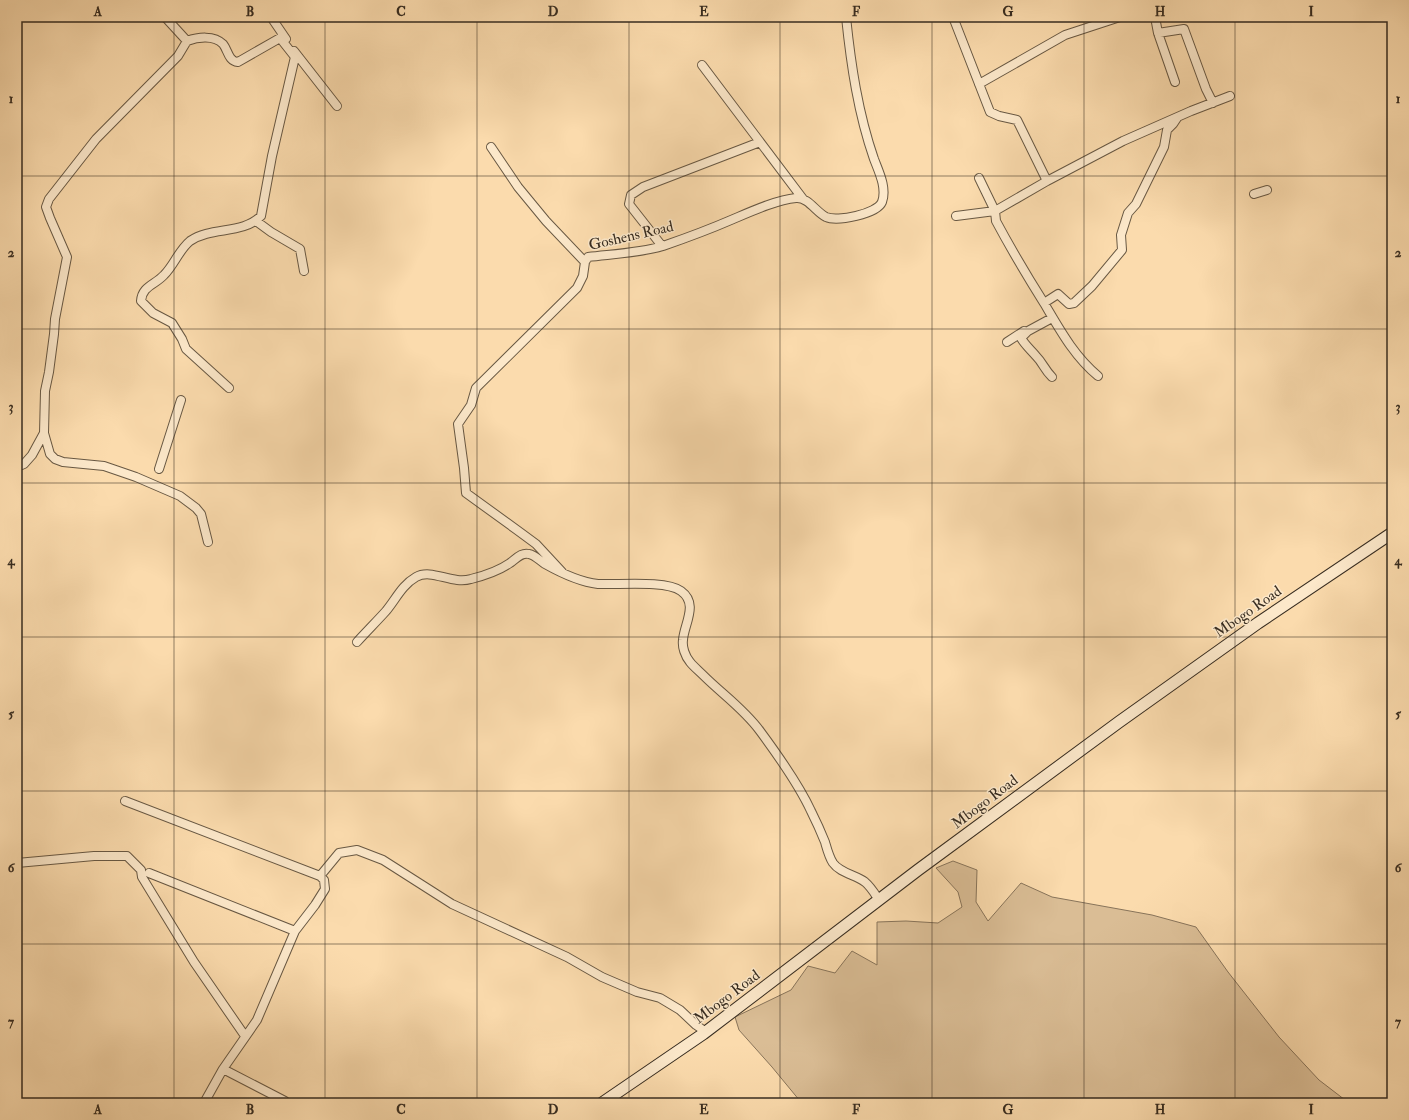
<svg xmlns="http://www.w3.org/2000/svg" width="1409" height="1120" viewBox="0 0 1409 1120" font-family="'IM FELL Double Pica',serif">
<rect width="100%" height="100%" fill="#fbdbad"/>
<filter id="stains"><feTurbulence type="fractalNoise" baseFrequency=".005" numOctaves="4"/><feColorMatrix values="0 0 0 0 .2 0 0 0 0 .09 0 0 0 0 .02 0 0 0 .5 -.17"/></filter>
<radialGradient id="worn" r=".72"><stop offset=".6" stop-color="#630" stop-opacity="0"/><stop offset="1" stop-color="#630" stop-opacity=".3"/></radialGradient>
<!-- green -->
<path fill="#dabd95" stroke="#88745a" d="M953,861l24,9 -1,32 12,19 33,-38 31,14 100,18 44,12 32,45 51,65 40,43 30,23h-547l-2,-2 -28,-34 -33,-37 -4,-13 56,-27 17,-24 27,7 17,-22 25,14v-43l29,-1 32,2 24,-16 -4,-15 -22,-24z"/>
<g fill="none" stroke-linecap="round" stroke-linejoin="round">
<!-- street casing -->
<g stroke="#685843" stroke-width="10">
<path id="street" d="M165,17l22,24
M271,17l15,22
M953,17l37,95 9,4 18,4 30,61
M1155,17l3,16 17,49
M1158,33l26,-4 22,60 7,14
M294,51l43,55
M702,65l101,134
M979,84l86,-49 55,-18
M491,147l27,40 28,34 39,41
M979,178l16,33 1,10c15,28 31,55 48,82 16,27 30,53 54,73
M1254,194l13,-4
M956,216l39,-5 52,-30 76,-40 68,-30 39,-15
M256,221l15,11 29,17 4,22
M662,246l-33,-42 2,-9 12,-8 117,-45
M1044,303l14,-9 11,10 5,-1 18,-17 30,-36 -1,-15 7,-22 8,-9 28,-57 3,-17 6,-6 4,-6
M1052,318l-24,13 -7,7c4,7 10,12 15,18 7,7 8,13 16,21
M1007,342l17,-11
M44,433l6,21 5,5 8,3 41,4 32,11 44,19 16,12 5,6 7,28
M17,467l7,-3 8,-9 12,-22 1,-42 4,-19 5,-38 1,-15 12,-62 -17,-39 -4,-11 3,-8 47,-60 82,-83 9,-15c11,-4 27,-6 36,3 5,6 5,17 15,18l42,-24 15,19 -23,99 -11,60c-19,19 -49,10 -71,25 -11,9 -16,24 -26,34 -9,10 -22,11 -23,26l12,12 19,10 10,16 4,10 43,39
M159,469l22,-69
M562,572l-26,-28 -19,-14 -51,-37 -2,-25 -6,-44 13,-19 5,-17 101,-100 6,-12 2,-14 3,-5c25,-3 51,-4 75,-11 23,-8 45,-16 68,-26 19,-8 45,-20 65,-22 12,-1 20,14 30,19 11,5 51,-3 56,-15 5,-14 -3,-30 -8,-43 -16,-46 -23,-94 -28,-142
M357,642c10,-11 20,-21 29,-31 10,-12 16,-26 30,-34 16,-9 36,8 55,2 12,-3 29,-9 39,-16 6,-4 11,-11 19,-9 6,1 11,7 16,10 16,9 35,18 53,20 20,1 68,-4 83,7 18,13 3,33 2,49 -1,7 2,16 7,22 3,4 9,9 13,13 19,19 41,34 57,56 17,23 39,54 51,80 5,10 10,21 14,31 2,7 4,15 8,21 7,10 23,12 32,19 6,5 10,12 14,18
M125,801l195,75 4,4 1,9 -10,16 -20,26 -38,89 -34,49 -19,34
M17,863l77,-7h33l14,14 1,7 52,85 51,74
M149,873l146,58
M320,876l19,-23 18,-3 26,10 69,44 115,53 35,20 35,15 23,6 20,12 16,15 10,7
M223,1069l62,32"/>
</g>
<!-- secondary casing -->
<g stroke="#372c20" stroke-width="13">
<path id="secondary" d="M602,1103l101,-69 215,-164 201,-148 139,-99 134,-90"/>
</g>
<!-- street -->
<use href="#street" stroke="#fce8ca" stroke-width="8"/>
<!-- secondary -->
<use href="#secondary" stroke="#fce8ca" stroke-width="11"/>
</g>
<!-- grid -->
<path fill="none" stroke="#372c20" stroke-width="1" stroke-opacity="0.55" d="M174,17v1086M325,17v1086M477,17v1086M629,17v1086M780,17v1086M932,17v1086M1084,17v1086M1235,17v1086M17,176h1375M17,329h1375M17,483h1375M17,637h1375M17,791h1375M17,944h1375"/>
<g text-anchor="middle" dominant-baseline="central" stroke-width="3" stroke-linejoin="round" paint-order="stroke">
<!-- street labels -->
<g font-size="15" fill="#372c20" stroke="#fce8ca">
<text transform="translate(631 236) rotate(-13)">Goshens Road</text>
<text transform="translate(1248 612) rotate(-35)">Mbogo Road</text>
<text transform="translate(985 802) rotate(-37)">Mbogo Road</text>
<text transform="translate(727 997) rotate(-37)">Mbogo Road</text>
</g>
</g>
<!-- margin -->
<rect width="1409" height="1120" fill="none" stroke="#fbdbad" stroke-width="44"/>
<rect x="22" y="22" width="1365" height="1076" fill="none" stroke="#372c20" stroke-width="1.5"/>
<g font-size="13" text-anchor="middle" font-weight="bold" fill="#372c20">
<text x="98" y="16">A</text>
<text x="250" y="16">B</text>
<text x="401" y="16">C</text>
<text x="553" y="16">D</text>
<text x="704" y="16">E</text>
<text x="856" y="16">F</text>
<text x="1008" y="16">G</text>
<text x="1160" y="16">H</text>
<text x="1311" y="16">I</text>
<text x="11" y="103">1</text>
<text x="1398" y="103">1</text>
<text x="11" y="257">2</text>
<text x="1398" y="257">2</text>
<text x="11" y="411">3</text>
<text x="1398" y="411">3</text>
<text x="11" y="565">4</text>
<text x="1398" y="565">4</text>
<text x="11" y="718">5</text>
<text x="1398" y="718">5</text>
<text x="11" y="872">6</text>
<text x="1398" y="872">6</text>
<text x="11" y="1026">7</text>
<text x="1398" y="1026">7</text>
<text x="98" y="1114">A</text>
<text x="250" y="1114">B</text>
<text x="401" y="1114">C</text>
<text x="553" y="1114">D</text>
<text x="704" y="1114">E</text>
<text x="856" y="1114">F</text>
<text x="1008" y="1114">G</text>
<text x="1160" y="1114">H</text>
<text x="1311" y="1114">I</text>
</g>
<rect width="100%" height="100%" filter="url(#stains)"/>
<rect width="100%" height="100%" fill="url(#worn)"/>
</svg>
